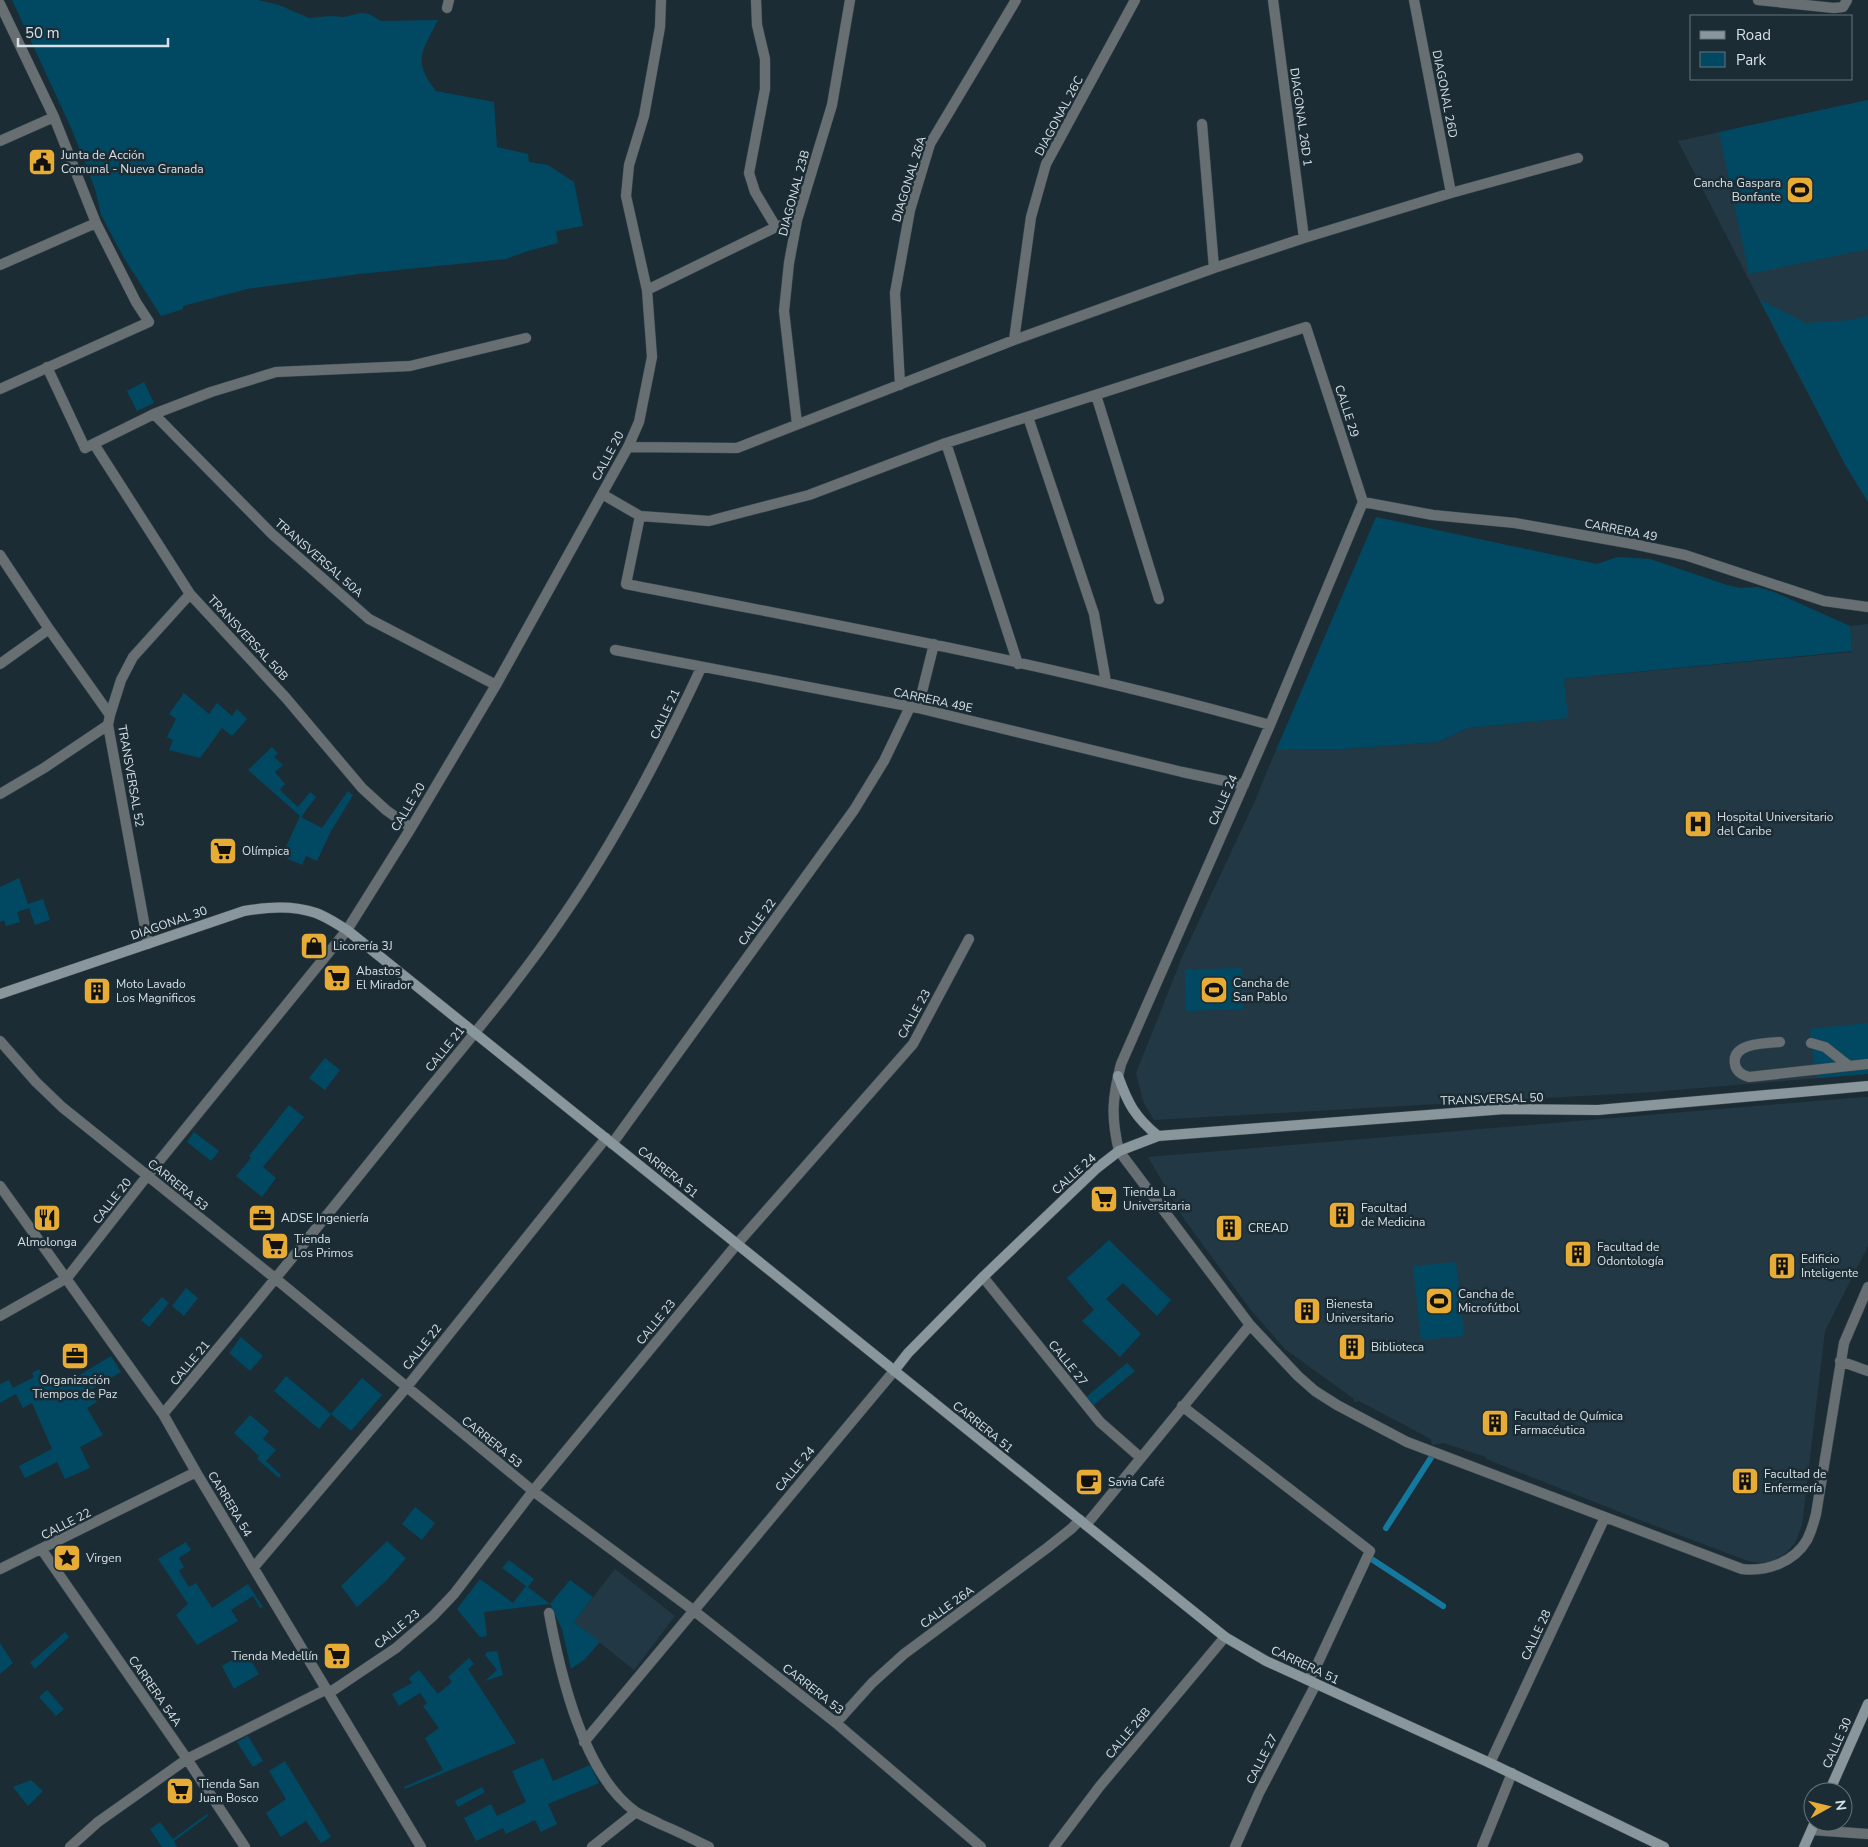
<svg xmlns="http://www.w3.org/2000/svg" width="1868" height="1847" viewBox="0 0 1868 1847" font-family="'Nunito Sans',sans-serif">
<rect width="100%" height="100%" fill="#1c2c34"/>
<!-- built -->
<path fill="#223945" d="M1868,100v402l-22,-36 -61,-116 -107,-209z
M1868,624v450l-216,18 -498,28 -11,-19 -7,-28 47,-118 71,-152 22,-53 68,-1 94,-7 30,-14 99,-10 -3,-39 288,-27 -2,-26z
M1863,1097h5v149l-43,85 -23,194 -7,18 -9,10 -16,9 -10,1 -12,-2 -116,-44 -146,-58v-2l-42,-14 -12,2 -1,-6 -72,-38 -5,1v-3l-69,-50 -35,-40 -66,-90 -36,-62z
M615,1569l60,47 -41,54 -60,-48z"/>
<!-- green -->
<path fill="#014963" d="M12,0h246l21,5 30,13 22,-2 13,1 17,-4 8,1 12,7 57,-1c-16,31 -26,41 -2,71l58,11 3,45 31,7 1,8 19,3 26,17 9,44 -27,5 2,12 -30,8 -22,8 -146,15 -113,15 -64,17v3l-22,7 -37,-58 -23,-43 -6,-26 -23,-59z
M1868,100v149l-119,25 -30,-142z
M1760,300l46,23 45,-3 17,-4v186l-22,-36z
M144,382l10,21 -17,8 -10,-20z
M1376,517l221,47 20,-7 33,2 77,26 13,3 18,-1 16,5 76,34 2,25 -288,28 4,39 -100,10 -30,14 -94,7 -68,1z
M184,693l25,21 8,-11 15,13 5,-7 10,10 -15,17 -10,-8 -22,30 -31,-8 4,-10 -6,-3 9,-18 -7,-5z
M272,747l6,6 -4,4 9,8 -8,7 10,12 -5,6 18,17 12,-15 6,5 -15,20 21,11 26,-37 5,4 -23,38 -13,28 -11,-5 -4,9 -20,-9 18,-40 -52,-46z
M19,878l9,26 15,-5 7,21 -15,5 -6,-17 -12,4 3,10 -14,4 -2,-6 -4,2v-35z
M1242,968l2,41 -58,2 -1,-41z
M1868,1023v51l-51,4 -3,-14 -4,-35z
M325,1058l15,12 -15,20 -16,-12z
M289,1105l15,12 -41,50 13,11 -14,19 -26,-21 15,-18 -2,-2z
M194,1132l25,19 -8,10 -24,-19z
M1109,1240l62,60 -14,16 -34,-33 -17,16 35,35 -21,23 -38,-36 12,-11 -27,-32z
M1456,1262l8,74 -43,4 -8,-74z
M186,1288l12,10 -14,18 -12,-10z
M162,1297l7,6 -20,24 -8,-7z
M241,1337l22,19 -13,15 -21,-18z
M111,1356l10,16 -31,18 7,12 -10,6 16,27 -23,12 10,21 -25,11 -8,-17 -32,16 -6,-12 33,-17 -20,-46 -9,5 -7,-14 -16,9v-19l9,-4 4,8 21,-11 -2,-4 7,-4 7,13 12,-6 5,9z
M1127,1363l8,8 -41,34 -8,-8z
M286,1376l45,38 31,-36 20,17 -31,36 -20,-17 -12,15 -45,-38z
M250,1415l19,16 -6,8 13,11 -10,11 15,14 -2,3 -22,-19 2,-3 -25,-23z
M415,1507l20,16 -13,17 -20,-16z
M387,1541l19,17 -19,22 -30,27 -16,-21z
M186,1542l5,8 -12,8 5,9 -5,4 10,16 7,-4 16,25 36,-24 15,23 -3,1 -7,-12 -22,14 7,11 -41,24 -21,-30 12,-11 -30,-45z
M509,1560l25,19 -6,8 22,17 20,-24 23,17 -19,25 26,20 -16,18 -13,9 -9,-40 -12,-25 -66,8 3,24 -7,1 -23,-28 23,-30 33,24 13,-17 -24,-18z
M65,1632l4,5 -34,32 -5,-6z
M0,1643l13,20 -13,11z
M497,1651l6,24 -18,6 12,-11 -12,-15 2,-3z
M246,1652l13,22 -25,15 -12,-23z
M469,1658l5,6 -6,5 48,74 -111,46 -1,-2 39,-17 -18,-32 14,-10 -16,-22 4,-3 -7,-10 -21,13 -7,-12 20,-11 -3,-5 10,-8 19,24 14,-12 -4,-5z
M47,1690l17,19 -8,7 -17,-19z
M248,1736l15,25 -10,6 -16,-25z
M543,1758l10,23 37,-16 9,18 -51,21 9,20 -16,8 -6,-12 -29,14 -3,-6 -27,13 -12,-23 27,-14 6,12 29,-14 -14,-31z
M285,1761l46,76 -10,6 -15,-22 -25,16 -15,-24 20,-14 -17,-28z
M31,1780l12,11 -15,15 -15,-19z
M482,1787l3,5 -27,15 -3,-6z
M207,1814l1,2 -34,25 3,6h-15l-12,-18 10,-7 13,17z"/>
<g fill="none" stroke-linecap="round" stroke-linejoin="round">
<!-- stream -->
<path stroke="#14799f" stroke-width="6" d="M1386,1528l48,-75
M1367,1556l76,50"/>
<!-- lane casing -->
<g stroke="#3a4950" stroke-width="11">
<path id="lane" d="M47,367l38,81
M1780,1042c-14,1 -49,1 -45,22 1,8 7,11 14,13l119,-13
M1811,1043l14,4 24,19"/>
</g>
<!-- street casing -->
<g stroke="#3a4950" stroke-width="11">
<path id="street" d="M756,0l1,25 8,34v30l-16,84 6,19 21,35
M1273,0l31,238
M1414,0l37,193
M1758,0l76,8 9,-1 4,-7
M0,4l54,113 42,106 40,79 13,20 -149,67
M447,8l2,-8
M1202,124l12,144
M0,141l54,-24
M0,265l96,-42
M647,290l129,-63 21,-7
M1014,340l17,-123 15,-53 89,-164
M900,385l-5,-92 15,-83 20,-66 86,-144
M1096,395l63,204
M154,414l118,120 97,85 127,66
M1028,417l66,197 12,68
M797,424l-13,-113 5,-48 8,-43 35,-115 18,-105
M946,443l72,221
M94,444l96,150 96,104 76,90 24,22 25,18
M628,447l109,1 277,-108 200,-72 90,-30 147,-45 127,-35
M85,448l69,-34 57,-22 65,-20 134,-6 116,-28
M602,494l38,22 69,5 100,-26 137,-52 360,-116 57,175
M1363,502l-93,223 -149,339c-9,34 -10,54 -2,87l131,174 48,51 17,15 22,14 70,37 335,127c25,3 52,-7 65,-29 4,-8 7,-18 9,-26l28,-171 24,-56
M1363,502l70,13 82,8 118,21 52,11 139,46 44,6
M640,516l-14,68c215,42 432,81 644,141
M0,555l49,74 61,86 -2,10 40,219
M615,650l303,58 264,64 62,13
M0,664l49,-35
M918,708l16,-64
M110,715l11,-35 12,-23 57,-63
M0,794l44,-26 64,-43
M0,1041l36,41 26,25 214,172 257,212 160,119 143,113 145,124
M612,1144l242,-334 30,-49 26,-54
M0,1186l163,228 33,58 225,375
M983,1277l117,145 41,36
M0,1316l67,-38 80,-102 200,-246 64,-102 85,-143 132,-238 11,-25 13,-65 -5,-67 -21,-94 3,-31 15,-49 16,-89 1,-27
M1840,1361l28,10
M1182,1406l188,145 -55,118 -7,11
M163,1414c80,-95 158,-191 235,-287 56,-70 116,-138 166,-212 54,-78 97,-161 137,-247
M1086,1525l164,-200
M42,1550l145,209 58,88
M254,1567l152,-179 200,-250
M0,1569l196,-97
M549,1613c11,60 34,162 87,199 8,5 17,8 24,12 17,7 33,15 49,23
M329,1693l67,-45 37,-32 21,-22 79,-103 204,-247 176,-200 56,-105
M836,1723l36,-40 32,-29 143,-106 24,-19 9,-9
M584,1742l310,-371
M1490,1763l115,-246
M1812,1830l56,4
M70,1847l28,-25 89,-63 140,-70
M592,1847l44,-35
M1054,1847l46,-61 125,-149
M1235,1847l24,-54 57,-109
M1482,1847l30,-74"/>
</g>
<!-- secondary casing -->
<g stroke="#3a4950" stroke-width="11">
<path id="secondary" d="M0,994l244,-83c24,-4 48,-6 72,2 11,4 21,11 31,17l878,707 41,24 224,102 174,84
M1118,1076c10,28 17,41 40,60
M894,1371l14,-18 75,-76 114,-109 22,-17 39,-15 347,-27 93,1 270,-24
M1829,1792l39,-88
M1804,1847l11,-25"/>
</g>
<!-- lane -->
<use href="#lane" stroke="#676f73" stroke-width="10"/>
<!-- street -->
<use href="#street" stroke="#676f73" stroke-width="10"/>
<!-- secondary -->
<use href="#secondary" stroke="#89969c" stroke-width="10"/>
</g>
<!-- icons -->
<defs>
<g id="civic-square" transform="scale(1.4375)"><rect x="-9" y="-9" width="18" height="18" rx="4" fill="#e6ac36" stroke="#1c2c34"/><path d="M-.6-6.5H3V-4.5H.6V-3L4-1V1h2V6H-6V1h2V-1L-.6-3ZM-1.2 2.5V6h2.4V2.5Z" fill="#111"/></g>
<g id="stadium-square" transform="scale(1.4375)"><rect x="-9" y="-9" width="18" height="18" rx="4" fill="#e6ac36" stroke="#1c2c34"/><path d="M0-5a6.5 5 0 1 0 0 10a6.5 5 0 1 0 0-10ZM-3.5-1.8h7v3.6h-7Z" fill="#111"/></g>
<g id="hospital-square" transform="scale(1.4375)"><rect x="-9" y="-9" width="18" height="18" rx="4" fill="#e6ac36" stroke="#1c2c34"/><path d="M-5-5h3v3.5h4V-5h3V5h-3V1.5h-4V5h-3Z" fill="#111"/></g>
<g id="supermarket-square" transform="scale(1.4375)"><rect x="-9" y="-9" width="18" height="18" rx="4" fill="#e6ac36" stroke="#1c2c34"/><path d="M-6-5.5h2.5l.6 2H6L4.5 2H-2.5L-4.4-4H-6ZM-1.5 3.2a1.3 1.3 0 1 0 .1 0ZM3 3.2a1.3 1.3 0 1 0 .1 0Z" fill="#111"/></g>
<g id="shop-square" transform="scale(1.4375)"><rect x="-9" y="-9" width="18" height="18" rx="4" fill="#e6ac36" stroke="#1c2c34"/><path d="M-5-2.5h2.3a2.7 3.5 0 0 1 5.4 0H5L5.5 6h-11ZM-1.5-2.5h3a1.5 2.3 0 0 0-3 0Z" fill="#111"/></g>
<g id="building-square" transform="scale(1.4375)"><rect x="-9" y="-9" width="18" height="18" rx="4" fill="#e6ac36" stroke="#1c2c34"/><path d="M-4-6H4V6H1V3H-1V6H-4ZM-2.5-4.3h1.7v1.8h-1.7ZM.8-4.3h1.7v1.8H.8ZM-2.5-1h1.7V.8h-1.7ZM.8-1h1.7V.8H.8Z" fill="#111"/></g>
<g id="restaurant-square" transform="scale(1.4375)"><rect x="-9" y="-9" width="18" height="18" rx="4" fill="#e6ac36" stroke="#1c2c34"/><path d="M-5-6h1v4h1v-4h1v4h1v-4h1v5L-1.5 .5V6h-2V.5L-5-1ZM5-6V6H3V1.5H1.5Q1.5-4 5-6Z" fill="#111"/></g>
<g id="office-square" transform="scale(1.4375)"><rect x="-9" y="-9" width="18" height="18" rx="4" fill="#e6ac36" stroke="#1c2c34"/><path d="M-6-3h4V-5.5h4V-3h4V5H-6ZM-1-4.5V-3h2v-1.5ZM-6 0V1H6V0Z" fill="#111"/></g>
<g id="cafe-square" transform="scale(1.4375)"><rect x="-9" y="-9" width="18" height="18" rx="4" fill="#e6ac36" stroke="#1c2c34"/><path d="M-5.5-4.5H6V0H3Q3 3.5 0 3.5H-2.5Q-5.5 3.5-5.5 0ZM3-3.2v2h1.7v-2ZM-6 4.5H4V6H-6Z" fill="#111"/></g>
<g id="sight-square" transform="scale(1.4375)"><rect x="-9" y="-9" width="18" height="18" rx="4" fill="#e6ac36" stroke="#1c2c34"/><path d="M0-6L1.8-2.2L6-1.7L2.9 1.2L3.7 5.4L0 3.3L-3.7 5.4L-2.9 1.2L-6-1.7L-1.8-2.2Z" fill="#111"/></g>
</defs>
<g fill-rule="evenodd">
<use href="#civic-square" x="42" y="162"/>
<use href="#stadium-square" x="1800" y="190"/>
<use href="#hospital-square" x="1698" y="824"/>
<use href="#supermarket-square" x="223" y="851"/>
<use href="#shop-square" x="314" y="946"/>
<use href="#supermarket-square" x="337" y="978"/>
<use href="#stadium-square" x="1214" y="990"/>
<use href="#building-square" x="97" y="991"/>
<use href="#supermarket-square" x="1104" y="1199"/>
<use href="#building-square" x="1342" y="1215"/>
<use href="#restaurant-square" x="47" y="1218"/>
<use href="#office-square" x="262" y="1218"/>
<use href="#building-square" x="1229" y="1228"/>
<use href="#supermarket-square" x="275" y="1246"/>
<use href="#building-square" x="1578" y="1254"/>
<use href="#building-square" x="1782" y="1266"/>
<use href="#stadium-square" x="1439" y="1301"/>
<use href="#building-square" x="1307" y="1311"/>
<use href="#building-square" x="1352" y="1347"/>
<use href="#office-square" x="75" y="1356"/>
<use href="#building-square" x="1495" y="1423"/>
<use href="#building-square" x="1745" y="1481"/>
<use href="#cafe-square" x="1089" y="1482"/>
<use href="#sight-square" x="67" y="1558"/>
<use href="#supermarket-square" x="337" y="1656"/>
<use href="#supermarket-square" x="180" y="1791"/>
</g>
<g text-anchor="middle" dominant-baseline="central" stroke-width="5" stroke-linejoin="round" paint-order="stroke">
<!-- street labels -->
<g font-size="12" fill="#d6e0e6" stroke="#1c2c34">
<text transform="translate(1445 94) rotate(79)">DIAGONAL 26D</text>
<text transform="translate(1059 116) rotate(-62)">DIAGONAL 26C</text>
<text transform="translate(1301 117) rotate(82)">DIAGONAL 26D 1</text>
<text transform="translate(909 179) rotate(-73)">DIAGONAL 26A</text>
<text transform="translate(794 193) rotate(-75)">DIAGONAL 23B</text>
<text transform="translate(1347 411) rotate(72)">CALLE 29</text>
<text transform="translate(608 456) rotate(-62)">CALLE 20</text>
<text transform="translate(1621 530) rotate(11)">CARRERA 49</text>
<text transform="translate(319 558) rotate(41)">TRANSVERSAL 50A</text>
<text transform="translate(248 638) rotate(47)">TRANSVERSAL 50B</text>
<text transform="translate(933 700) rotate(12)">CARRERA 49E</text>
<text transform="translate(665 714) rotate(-65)">CALLE 21</text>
<text transform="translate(131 776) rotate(80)">TRANSVERSAL 52</text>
<text transform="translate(1223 800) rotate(-66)">CALLE 24</text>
<text transform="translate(408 807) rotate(-59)">CALLE 20</text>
<text transform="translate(757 922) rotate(-54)">CALLE 22</text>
<text transform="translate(169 923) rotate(-19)">DIAGONAL 30</text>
<text transform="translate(914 1014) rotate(-61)">CALLE 23</text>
<text transform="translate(445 1049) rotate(-51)">CALLE 21</text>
<text transform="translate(1492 1099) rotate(-2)">TRANSVERSAL 50</text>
<text transform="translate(668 1172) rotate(39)">CARRERA 51</text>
<text transform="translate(1074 1174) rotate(-42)">CALLE 24</text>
<text transform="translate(178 1185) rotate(39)">CARRERA 53</text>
<text transform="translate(112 1201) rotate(-52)">CALLE 20</text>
<text transform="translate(656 1322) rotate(-51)">CALLE 23</text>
<text transform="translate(422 1347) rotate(-52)">CALLE 22</text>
<text transform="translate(190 1363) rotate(-50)">CALLE 21</text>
<text transform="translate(1068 1363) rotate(51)">CALLE 27</text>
<text transform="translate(983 1427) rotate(39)">CARRERA 51</text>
<text transform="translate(492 1442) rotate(39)">CARRERA 53</text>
<text transform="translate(795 1469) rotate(-50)">CALLE 24</text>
<text transform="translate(230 1504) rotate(59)">CARRERA 54</text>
<text transform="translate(66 1524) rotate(-27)">CALLE 22</text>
<text transform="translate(947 1607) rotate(-36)">CALLE 26A</text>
<text transform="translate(397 1629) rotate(-39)">CALLE 23</text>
<text transform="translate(1536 1635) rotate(-65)">CALLE 28</text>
<text transform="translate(1305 1665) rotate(25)">CARRERA 51</text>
<text transform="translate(813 1689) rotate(38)">CARRERA 53</text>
<text transform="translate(155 1691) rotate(55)">CARRERA 54A</text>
<text transform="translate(1128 1733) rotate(-50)">CALLE 26B</text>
<text transform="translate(1837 1743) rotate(-66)">CALLE 30</text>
<text transform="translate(1262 1759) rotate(-63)">CALLE 27</text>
</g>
<!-- poi labels -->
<g font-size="12" fill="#d6e0e6" stroke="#1c2c34" text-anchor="start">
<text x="61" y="155">Junta de Acción<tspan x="61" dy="14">Comunal - Nueva Granada</tspan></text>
<text x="1781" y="183" text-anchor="end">Cancha Gaspara<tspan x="1781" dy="14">Bonfante</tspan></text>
<text x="1717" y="817">Hospital Universitario<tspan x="1717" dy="14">del Caribe</tspan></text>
<text x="242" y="851">Olímpica</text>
<text x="333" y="946">Licorería 3J</text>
<text x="356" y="971">Abastos<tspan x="356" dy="14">El Mirador</tspan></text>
<text x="1233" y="983">Cancha de<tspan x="1233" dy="14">San Pablo</tspan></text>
<text x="116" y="984">Moto Lavado<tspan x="116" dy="14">Los Magnificos</tspan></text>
<text x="1123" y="1192">Tienda La<tspan x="1123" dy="14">Universitaria</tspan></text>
<text x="1361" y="1208">Facultad<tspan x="1361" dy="14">de Medicina</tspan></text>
<text x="281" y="1218">ADSE Ingeniería</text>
<text x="1248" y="1228">CREAD</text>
<text x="294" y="1239">Tienda<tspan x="294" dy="14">Los Primos</tspan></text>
<text x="47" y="1242" text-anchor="middle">Almolonga</text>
<text x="1597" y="1247">Facultad de<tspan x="1597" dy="14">Odontología</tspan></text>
<text x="1801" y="1259">Edificio<tspan x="1801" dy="14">Inteligente</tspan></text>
<text x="1458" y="1294">Cancha de<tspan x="1458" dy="14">Microfútbol</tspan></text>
<text x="1326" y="1304">Bienesta<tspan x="1326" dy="14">Universitario</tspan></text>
<text x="1371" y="1347">Biblioteca</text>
<text x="75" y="1380" text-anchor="middle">Organización<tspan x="75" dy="14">Tiempos de Paz</tspan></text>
<text x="1514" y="1416">Facultad de Química<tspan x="1514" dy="14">Farmacéutica</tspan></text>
<text x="1764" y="1474">Facultad de<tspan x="1764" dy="14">Enfermería</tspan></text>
<text x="1108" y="1482">Savia Café</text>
<text x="86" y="1558">Virgen</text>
<text x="318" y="1656" text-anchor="end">Tienda Medellín</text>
<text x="199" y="1784">Tienda San<tspan x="199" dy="14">Juan Bosco</tspan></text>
</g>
</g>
<!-- legend -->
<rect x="1690" y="15" width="162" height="65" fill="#1c2c34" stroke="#66747b"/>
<rect x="1700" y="31" width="25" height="8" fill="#89969c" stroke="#66747b"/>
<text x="1736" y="40" font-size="15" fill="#d6e0e6">Road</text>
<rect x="1700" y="52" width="25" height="15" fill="#014963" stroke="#66747b"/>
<text x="1736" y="65" font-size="15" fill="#d6e0e6">Park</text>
<!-- north arrow -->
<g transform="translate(1828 1807) rotate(82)"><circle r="24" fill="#1c2c34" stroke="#66747b"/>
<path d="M0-4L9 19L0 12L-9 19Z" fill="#e6ac36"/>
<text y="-8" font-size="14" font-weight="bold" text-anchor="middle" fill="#d6e0e6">N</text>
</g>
<!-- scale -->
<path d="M18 38v8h150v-8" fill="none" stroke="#d6e0e6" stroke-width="2.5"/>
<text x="25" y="38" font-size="15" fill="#d6e0e6" stroke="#1c2c34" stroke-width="4" paint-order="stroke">50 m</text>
</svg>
